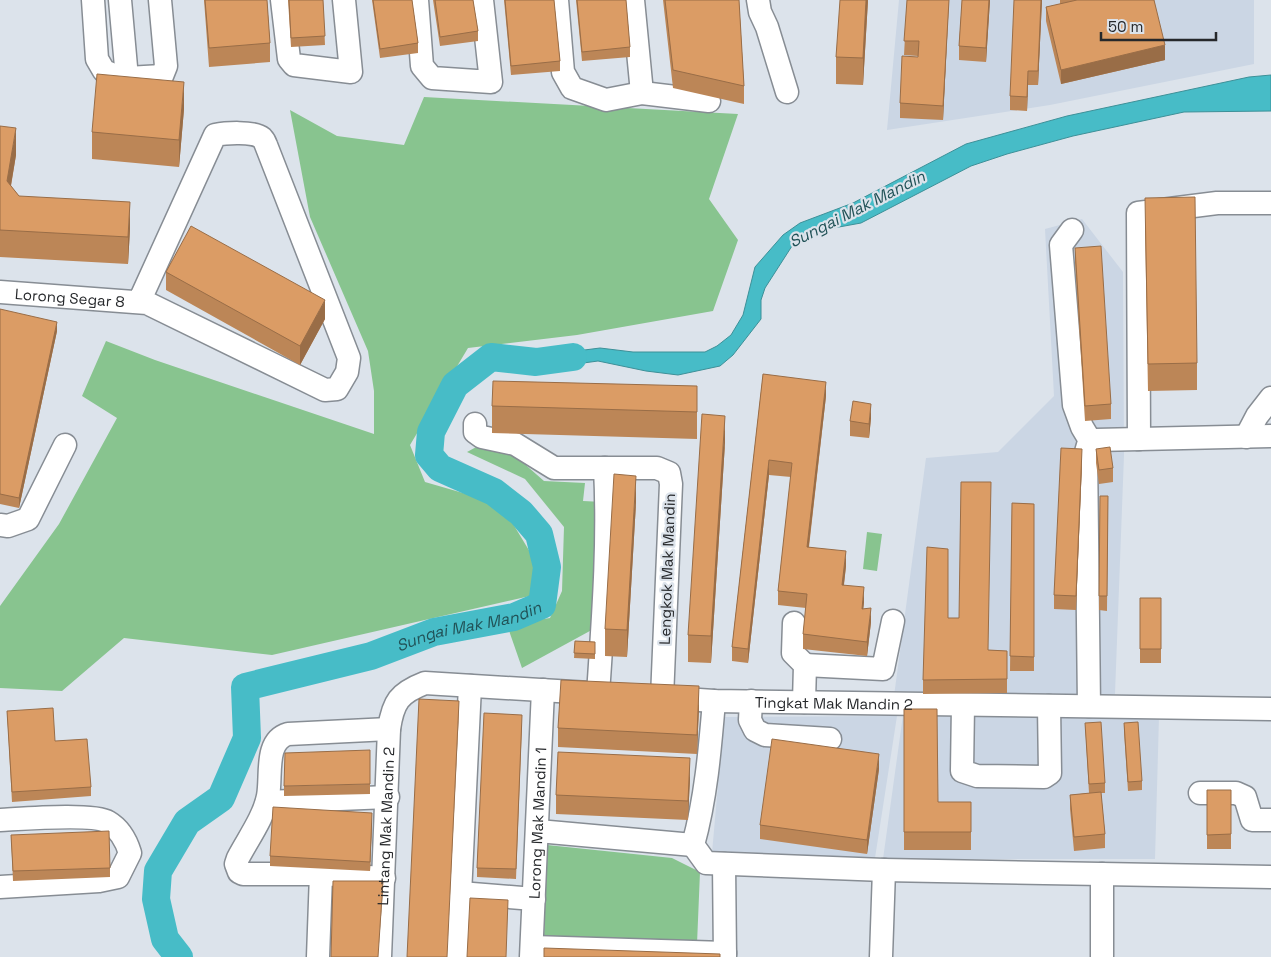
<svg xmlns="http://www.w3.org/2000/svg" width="1271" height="957" viewBox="0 0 1271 957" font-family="'Space Grotesk',sans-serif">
<rect width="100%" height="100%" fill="#dce3eb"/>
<!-- built -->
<path fill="#cbd6e4" d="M899,0h355v64l-204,41 -163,25z
M1082,219l41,53 1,183 -9,239 -221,2 32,-238 72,-6 56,-56 -9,-167z
M903,715l256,2 -4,142h-272z
M897,716l-22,142 -163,-5 12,-136z"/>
<!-- green -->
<path fill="#88c48f" d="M424,97l314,17 -29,85 29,41 -25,71 -136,24 -109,13 -58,97 15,37 76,22 35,58 -6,34 -258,59 -148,-17 -62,53 -62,-3v-82l59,-82 58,-106 -35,-22 24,-55 49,19 219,74v-43l-6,-40 -58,-134 -20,-107 47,26 67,9z
M480,445l24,1 40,35 41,2 -2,18 20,1 -4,124 -77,42 -15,-43 43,-7 12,-27 2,-64 -39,-48 -58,-27z
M867,532l15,2 -5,37 -14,-2z
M547,845l125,13 28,14 -3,72 -153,-6z"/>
<!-- water -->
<path fill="#47bcc7" stroke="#3d9098" d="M1271,75v36l-87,1 -111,24 -66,18 -36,12 -110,57 -33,6 -24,8 -12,9 -27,42 -4,12v19l-28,36 -13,11 -42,9 -32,-4 -48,-10 -44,6 -18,-5 17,-8 47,-6 33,4h72l12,-6 14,-11 12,-20 12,-48 28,-32 17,-12 53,-20 113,-59 101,-28 182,-39z"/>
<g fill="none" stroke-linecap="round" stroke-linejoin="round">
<!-- river -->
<path stroke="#47bcc7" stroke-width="28" id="s1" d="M179,957l-14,-18 -9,-40 2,-28 29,-49 34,-24 26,-60 -2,-51 126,-31 63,-24 80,-15 28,-12 5,-38 -8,-33 -18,-21 -27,-21 -54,-24 -11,-13 2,-23 24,-47 36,-28 45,5 37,-5"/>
<!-- minor casing -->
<g stroke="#878d94" stroke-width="25">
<g id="minor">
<path d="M93,0l4,59 7,12 12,5 11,2 35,-2 4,-10 -6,-66"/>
<path d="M120,0l7,78"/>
<path d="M282,0l7,59 5,6 57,7 -7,-72"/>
<path d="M417,0l5,66 10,12 59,4 -9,-82"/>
<path d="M557,0l6,72 9,16 34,12 36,-7 67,8"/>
<path d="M633,0l9,93"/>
<path d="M758,0l2,12 7,15 20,65"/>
<path d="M1072,230l-11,15 13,160 8,22 9,15"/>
<path id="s2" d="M0,292l147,11 178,87 12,-1 10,-17 2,-14 -83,-213c-1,-3 -2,-5 -4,-7 -8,-7 -37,-5 -47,-3l-76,167"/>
<path d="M475,424v8l7,5 33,7 39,24h103l12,5 2,11 -9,214"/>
<path d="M1246,437l11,-21 14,-18"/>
<path d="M1139,439l-1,-226 79,-10h54"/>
<path d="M0,525l8,1 20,-7 37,-74"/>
<path d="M794,623l-1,30 12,12 -1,37"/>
<path d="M805,665l78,4 10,-48"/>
<path d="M598,694c5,-75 11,-151 7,-226"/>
<path id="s3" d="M670,698l44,3 557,8"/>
<path d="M714,701c-4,48 -8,97 -21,144l13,18 178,7 387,7"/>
<path d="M751,701l-1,19 5,10 10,5 65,4"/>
<path d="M963,705l-1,66 15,5 67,1 6,-4 -1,-67"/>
<path d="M1089,706l-3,-254 2,-7 8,-5 175,-4"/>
<path d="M1200,793h36l9,4 7,23h19"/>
<path d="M267,802l121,-5"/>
<path d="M0,820c21,-1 93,-7 108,2 12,7 18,18 22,31l-12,24 -19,4 -99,6"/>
<path d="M538,831l155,14"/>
<path d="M724,864l1,93"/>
<path d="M1102,874v83"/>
<path d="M384,878l-63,-4h-78l-4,-2 -3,-8 2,-6c10,-19 26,-41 30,-62 4,-20 -4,-55 20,-62l101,-5"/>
<path d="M460,893l74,6"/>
<path d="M532,947l193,6"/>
<path d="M318,957l3,-83"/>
<path id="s4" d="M380,957l9,-228c4,-27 10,-36 36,-46l165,10"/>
<path d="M457,957l13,-271"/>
<path id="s5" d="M531,957l12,-267"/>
<path d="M881,957l3,-87"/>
</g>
</g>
<!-- minor -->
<use href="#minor" stroke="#fff" stroke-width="22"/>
</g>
<!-- wall -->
<path fill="#bc8657" d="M204,0h63l3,43v19l-61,5z
M288,0h35l2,45 -34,2z
M372,0h40l6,43v10l-38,5z
M433,0h40l5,31v10l-38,5z
M504,0h50l6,61v10l-49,4z
M576,0h50l4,47v10l-48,4z
M663,0h76l5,86v18l-71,-16z
M868,0l-5,85 -27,-1v-27z
M907,0h42l-6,120 -43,-2v-15l18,-46v-1l-14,-1z
M962,0h28l-4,62 -27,-2v-14z
M1042,0l-4,85h-10l-1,26 -17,-1v-14z
M1060,0h94l11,60 -104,24 -15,-63v-14l14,-3z
M184,109l-5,58 -87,-8v-27z
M0,126l16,29 -5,31 8,10 111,33 -2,35 -128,-7z
M1145,225l52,138v27l-49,1z
M1075,248l36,156v15l-26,2 -10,-159z
M166,272l159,47 -25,46 -134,-75z
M0,309l57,22 -38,177 -19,-4z
M763,374l63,22 -17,151 37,19 -2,19 20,17 -1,7 8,13 -4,34 -64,-7v-15l3,-26 -28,-3v-14l13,-114 -22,-2 -21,188 -16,-2v-14z
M697,386v53l-205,-6v-27z
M871,418l-2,20 -19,-2v-15z
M725,443l-14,220 -23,-1v-27z
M1096,449l17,19v14l-14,2 -3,-21z
M1082,463l-6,147 -22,-1v-14z
M1100,496h8l-1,115 -8,-1z
M636,503l-9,154 -22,-1v-27z
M1012,503l22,1v167h-24z
M1140,598h21v65h-21z
M575,641l20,1v17l-21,-1z
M989,650l18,1v42l-84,1v-14z
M699,705l-2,49 -139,-7v-19z
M904,709l34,93h33v48h-67z
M7,711l48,30 36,46v9l-79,6z
M1085,723l20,60v10h-4l4,41v14l-31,3 -4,-42v-14l19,-2z
M1124,723l18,58v9l-14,1 -4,-59z
M522,724l-6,155 -39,-2v-9z
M879,769l-12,85 -107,-15v-14z
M690,777l-2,43 -132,-6v-19z
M370,784v10l-86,2v-10z
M1207,790h24v59h-24z
M372,823l-2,48 -100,-5v-10z
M11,835l99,33v9l-97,4z"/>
<!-- shaded-wall -->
<path fill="#996d47" d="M866,0h2l-5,85v-27z
M949,0l-6,120v-14z
M989,0h1l-4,62v-14z
M1041,0h1l-4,85v-14z
M1165,45v15l-104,24v-14z
M1028,71v14l-1,26v-14z
M184,82v27l-5,58v-27z
M16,128v27l-9,53v-27z
M130,202v27l-2,35v-27z
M325,300v19l-25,46v-19z
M57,322v9l-38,177v-10z
M826,382v14l-19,165v-14z
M871,404v14l-2,20v-14z
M725,416v27l-14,220v-27z
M1082,449v14l-6,147v-14z
M769,460v15l-21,188v-14z
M636,476v27l-9,154v-27z
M846,551v15l-4,33v-14z
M864,587v15l-2,21v-14z
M871,608v14l-4,34v-14z
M699,686v19l-2,49v-19z
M459,701v10l-12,246z
M879,754v15l-12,85v-14z
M690,758v19l-2,43v-19z
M372,813v10l-2,48v-9z
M383,881v9l-5,67z"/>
<!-- building -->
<path fill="#db9c65" stroke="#996d47" d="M205,0h62l3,43 -61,5z
M289,0h34l2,36 -34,2z
M373,0h39l6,43 -38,6z
M435,0h38l5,31 -38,6z
M505,0h49l6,61 -49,5z
M577,0h49l4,47 -48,5z
M665,0h74l5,86 -71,-16z
M840,0h26l-3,58 -27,-1z
M907,0h42l-6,106 -43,-3 2,-47 16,1 1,-16h-15z
M962,0h27l-3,48 -27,-2z
M1014,0h27l-3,71h-10l-1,26 -17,-1z
M1077,0h77l11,45 -104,25 -15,-63z
M97,74l87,8 -5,58 -87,-8z
M0,126l16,2 -9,53 12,15 111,6 -2,35 -128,-7z
M1195,197l2,166 -49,1 -3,-166z
M191,226l134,74 -25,46 -134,-74z
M1101,246l10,158 -26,2 -10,-158z
M0,309l57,13 -38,176 -19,-4z
M763,374l63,8 -19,165 39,4 -4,34 22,2 -2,22 9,-1 -4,34 -64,-8 4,-40 -29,-3 14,-128 -23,-3 -21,189 -16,-2z
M493,381l204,5v26l-205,-6z
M853,401l18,3 -2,20 -19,-3z
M702,414l23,2 -14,220 -23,-1z
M1110,447l3,21 -14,2 -3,-21z
M1061,448l21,1 -6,147 -22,-1z
M614,474l22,2 -9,154 -22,-1z
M961,482h30l-3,168 19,1v28l-84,1 4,-133 21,2v69h11z
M1100,496h8l-1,100h-8z
M1012,503l22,1v153l-24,-1z
M1140,598h21v51h-21z
M575,641l20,1v12l-21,-1z
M561,680l138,6 -2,49 -139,-7z
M419,699l40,2 -12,256h-40z
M53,708l2,33 32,-2 4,48 -79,5 -5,-81z
M904,709h33l1,93h33v30h-67z
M484,713l38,2 -6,154 -39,-1z
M1101,722l4,61 -16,1 -4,-61z
M1138,722l4,59 -14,1 -4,-59z
M772,739l107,15 -12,86 -107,-15z
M370,750v34l-86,2 1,-33z
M558,752l132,6 -2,43 -132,-6z
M1207,790h24v44l-24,1z
M1101,792l4,42 -31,3 -4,-42z
M273,807l99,6 -2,49 -100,-6z
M109,831l1,37 -97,3 -2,-36z
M333,881h50l-5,76h-47z
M470,898l38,2 -2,57h-39z
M544,948l176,6v3h-176z"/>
<g text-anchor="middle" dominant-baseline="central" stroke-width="4.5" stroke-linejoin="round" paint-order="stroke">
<!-- street labels -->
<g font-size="15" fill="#26282b" stroke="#dce3eb">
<text stroke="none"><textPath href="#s2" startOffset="70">Lorong Segar 8</textPath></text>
<text transform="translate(667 569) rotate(-88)">Lengkok Mak Mandin</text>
<text stroke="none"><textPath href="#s3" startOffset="164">Tingkat Mak Mandin 2</textPath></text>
<text stroke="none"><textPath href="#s5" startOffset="134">Lorong Mak Mandin 1</textPath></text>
<text stroke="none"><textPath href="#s4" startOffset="131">Lintang Mak Mandin 2</textPath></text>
</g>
<!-- water labels -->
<g font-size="16" font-style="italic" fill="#215257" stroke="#dce3eb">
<text transform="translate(857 209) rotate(-27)">Sungai Mak Mandin</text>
<text stroke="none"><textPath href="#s1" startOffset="539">Sungai Mak Mandin</textPath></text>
</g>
</g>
<!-- scale -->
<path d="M1101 32v8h115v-8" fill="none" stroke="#26282b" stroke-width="2.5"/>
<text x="1108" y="32" font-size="15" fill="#26282b" stroke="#dce3eb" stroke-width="4" paint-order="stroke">50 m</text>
</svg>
